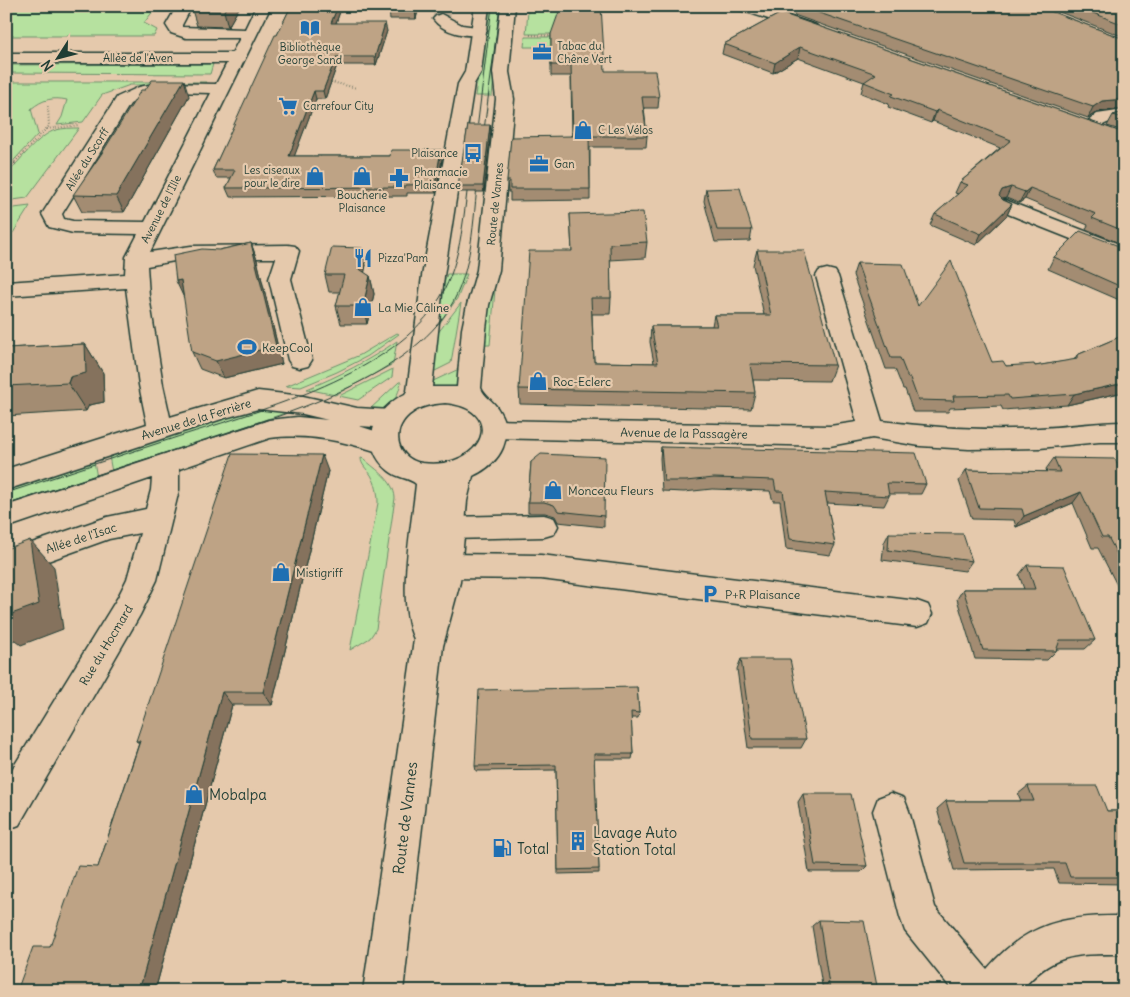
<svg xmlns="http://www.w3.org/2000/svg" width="1130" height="997" viewBox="0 0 1130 997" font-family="Delius,sans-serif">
<rect width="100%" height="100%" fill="#e5c9ac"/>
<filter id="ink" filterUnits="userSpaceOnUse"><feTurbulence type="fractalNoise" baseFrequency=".02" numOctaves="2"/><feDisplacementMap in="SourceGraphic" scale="10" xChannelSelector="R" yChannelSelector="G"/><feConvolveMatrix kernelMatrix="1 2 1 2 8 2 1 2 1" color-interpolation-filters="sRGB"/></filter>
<g filter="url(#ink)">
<!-- green -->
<path fill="#b6e19f" stroke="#6a8f6a" d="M6,6h151l-13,17 13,7 -3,6h-148z
M488,6h14l-10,90h-17z
M528,11h32l-1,23h-33z
M525,37h34v10h-35z
M213,64l-3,10 -204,-1v-8z
M6,82h200l-2,3h-74l-28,10 -19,27 -26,3 5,-8 5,-17c-14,-3 -24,-1 -36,9l7,25 -32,35z
M79,128l-52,70 -21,3v-26c12,-12 33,-41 50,-45 7,-2 16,-2 23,-2z
M30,206l-17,27h-7v-24z
M447,274h20l-9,23 -21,30 6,-40z
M491,290h4l-5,55h-9z
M461,303l-10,60 -18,9 4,-38z
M397,333l2,1 -31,22 -31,16 -36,15 -15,-1 74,-31z
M397,341l-4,23 -58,31 -28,-6c32,-13 61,-28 90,-48z
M461,368l-4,20 -27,1 1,-7z
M393,369l-1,8 -34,23 -19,-4z
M399,382h2c-4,19 -11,29 -32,28z
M258,408l33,3 -179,61 -3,-16z
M361,458l3,1c12,11 30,21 31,39l-19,131 -6,9 -20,12 28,-147c0,-10 -2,-19 -7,-28 -4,-6 -10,-10 -10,-17z
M94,461l3,17 -91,30v-19z"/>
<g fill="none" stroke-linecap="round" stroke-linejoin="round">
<!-- minor-tunnel -->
<path stroke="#bdad94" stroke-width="17" stroke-dasharray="17 8" stroke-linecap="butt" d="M441,19l3,-13"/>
<!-- minor casing -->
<g stroke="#1f3d34" stroke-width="3">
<path id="minor" d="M177,6h15l-10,19v2l63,2 11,-23h15l-121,246 41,-6 97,-1 7,1 4,5 -8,28 21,81 -4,6 -8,2 -8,-2 -4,-6 -19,-81 7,-21h-85l-44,8 2,30 14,89 7,32 88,-26 45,5 54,12 34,2 9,2 4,7 -4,7 -9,2 -32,-2 35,11 4,7 -4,7 -9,3c-39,-12 -75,-21 -115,-16l-91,31v21l-22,90 -17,35 -121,210 -13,5v-51l112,-182 9,-18 13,-46 -31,6 -103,37v-24l101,-35 39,-8 5,-19 1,-12 -146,50v-22l262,-86 30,-3 30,3 -25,-6 -45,-5 -33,9 -219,72v-21l141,-45 -8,-39 -13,-97 -120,8v-14l119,-8 1,-17 12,-23 -65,-1 -24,-6 -7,-13 75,-117 22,-10 19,-4 58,1 11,-21h-221v-10h226l8,-15h-54l-15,-5 -5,-8zM171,92l40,1 -66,129 -72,-1 -9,-2 -2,-5 68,-110 19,-10z
M735,6h23l58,19 3,3 -3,3h-10l-69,-22z
M441,14l21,11 22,3 3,3 -3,3c-15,4 -41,-1 -51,-15l3,-3z
M1124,110v10c-5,1 -12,1 -17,3 -9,4 -11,9 -22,7l-3,-4 15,-12z
M1005,200l119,46v14l-126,-50 -3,-4 3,-4z
M827,269l8,2 3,5 44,145c53,7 105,10 157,7 29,-1 56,-6 85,-6v20h-25l-59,6 -71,1 -49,-3 -48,-8 -42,8 -335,-8 -9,-2 -4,-7 4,-7 9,-2 335,6 27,-4 -41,-146 3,-5z
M544,515l10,3 4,8 -4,8 -10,3 -94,2 -10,-3 -4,-8 4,-8 10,-3z
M446,554l95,1 376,46 11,4 4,9 -4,9 -11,4 -376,-48 -95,-1 -10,-3 -5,-9 5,-9z
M891,793l13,5 5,13 26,96 52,62c39,-46 78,-54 137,-53v38c-46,0 -72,-2 -103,37h-68l-48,-60 -5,-14 -27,-106 5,-13z"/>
</g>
<!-- major casing -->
<g stroke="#1f3d34" stroke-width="3">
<path id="major" d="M475,6h14l-8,66 -7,12 -30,192 -12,111h25l5,-58 5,-24 10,-35 19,-171 -3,-27 8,-66h14l-6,66 5,27 -15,171 -10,35 -3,24 -5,59c3,9 12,12 17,21 18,28 3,54 -25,67l-6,25 -7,81 -17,64 -40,345h-40l51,-352c-18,-37 -2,-114 2,-155 -6,-6 -19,-6 -27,-13 -31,-25 -16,-62 16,-77l2,-3 15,-115 36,-192 7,-12zM445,403c62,5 40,68 -23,60 -25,-4 -32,-32 -13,-48 11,-9 23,-11 36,-12z"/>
</g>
<!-- path-far1 -->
<path stroke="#1f3d34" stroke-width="2" stroke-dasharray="0.5 2.5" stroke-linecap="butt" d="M531,10h29
M530,35l23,1
M331,82l26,6
M47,129l31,-4
M13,164l36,-38 -1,-20"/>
<!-- path -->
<path stroke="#1f3d34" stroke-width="2.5" stroke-dasharray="1 3" stroke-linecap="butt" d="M6,172l9,-9"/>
<!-- minor -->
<use href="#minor" fill="#e5c9ac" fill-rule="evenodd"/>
<!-- major -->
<use href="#major" fill="#e5c9ac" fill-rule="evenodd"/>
<!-- tram -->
<path stroke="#1f3d34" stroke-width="1" d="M476,138l16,-132
M483,138l17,-132
M6,493c55,-18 110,-36 165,-54 83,-27 214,-60 265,-135 25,-36 27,-85 33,-127
M6,505c55,-18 110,-37 165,-54 85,-28 227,-63 278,-142 24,-38 24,-89 29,-132"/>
</g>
<!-- wall -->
<path fill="#a38c72" stroke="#1f3d34" d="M195,6h45l-12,21 -31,-1 -5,-16z
M291,6h51l-6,17 51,8 -11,34h-39l-12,34h-9l-22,57h96l51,-6 1,9 -6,34h-29v3l-177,1 -4,-9 5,-10h-15l-3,-8z
M390,6h29l-3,13h-26l-1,-10z
M776,6h261l87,33v70l-27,3 -9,6 -294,-103 1,-2z
M1044,6h80v31z
M781,13l343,120v112l-38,-16 2,-4 -63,-26 -6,4 -13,-5 -4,1 10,5 -5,11 -31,30 -46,-20 5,-11 23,-20 -3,-1 5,-11 40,-34 -67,-27 -2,2 -43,-16 1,-3 -28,-11 3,-11 -66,-24 -25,15 -51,-19 2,-10z
M551,34l54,37 54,26 -1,11h-14l3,28 -1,11h-56v53l-80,1v-9h-2l-1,-11 65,-45 -1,-60h-20z
M189,96l-65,116h-42l-9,-17z
M1124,112v19l-17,-5 6,-11z
M490,125l1,6 -7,61h-25l-1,-6z
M706,189l46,41 -2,11 -35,1 -11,-41z
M570,214l77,28 -2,16 -35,2 1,38 -1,16h-18l2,48 60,1 -4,-21 1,-16h61l2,-11h50l-11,-50 4,-15 78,115 -6,16 -76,-1 2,13 -4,16 -231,-5 -1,-15 53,-138z
M251,243l6,17 25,104 -58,14 -24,-9 -8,-17 27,-102z
M1124,248v54l-76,-33 6,-12z
M857,263l61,43 74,56 14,4h29l39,-6 3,-5 47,-20v57l-57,13 -64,5 -2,-4 -51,2 -2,4h-35l-8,-23h-2l-8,-20h-9l-33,-94z
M366,265l-2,8 6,3 4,18 -7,30h-26l-5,-18 4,-14h-11l-4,-17z
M85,344l18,29 1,29 -15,3 -3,6 -80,5v-68z
M661,447l265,37 -5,10h-32v2l-5,10 -57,-3 8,42 -5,10 -44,-6 -6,-48h-7l-3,-10 -58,-2 -28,3 -22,-1 -2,-33z
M1054,458l69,18 1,1v116h-3l-23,-45h-6l-19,-45 -57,24 -2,-7 -42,-1 -13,-38 7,-11 81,2 -1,-3z
M531,462l73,54v11l-46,-5 -3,-6 -10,-3h-17v-11z
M328,471l-56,234h-40l-77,286h-138l33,-44 48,-80 41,-124 -3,-2z
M889,533l83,28 -7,10 -83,-11 2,-17z
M1027,565l68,75 -10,9h-28l-1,2 -9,9 -72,-1 -18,-60 6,-10h61l-5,-14z
M741,659l65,80 -5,9h-53l-11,-79z
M637,687l2,26 -1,5h-7l2,36 -1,5h-38l5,110v4l-41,1 -2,-104 -80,1 -1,-5z
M1028,786l79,25h17v73l-65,-1 -5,-14 -100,1 -17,-61 9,-8h75l-3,-7z
M803,794l64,72 -6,6h-52l-11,-70z
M819,920l59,71h-55l-11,-65z"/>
<!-- shaded-wall -->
<path fill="#85725d" stroke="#1f3d34" d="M227,6h13l-12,21 -4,-16z
M338,6h4l-9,25 -2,-8z
M415,6h4l-3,13 -1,-10z
M385,23l2,8 -11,34 -1,-8z
M800,47l-2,11 -25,15 2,-10z
M336,57l1,8 -12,34 -2,-8z
M184,80l5,16 -65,116 -8,-16z
M314,91l2,8 -25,66 -2,-9z
M1124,99v10l-27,3 -9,6 5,-11 9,-6z
M937,110l-4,11 -2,2 4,-11z
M490,125l1,6 -7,61 -1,-6z
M441,150l1,9 -6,34 -1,-9z
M1011,187l-5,11 -10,3 6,-11z
M1030,188l-5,11 -6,4 6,-11z
M1012,204l-5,11 -31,30 5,-11z
M251,243l6,17 25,104 -58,14 -8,-17z
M362,248l4,17 -4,21 -4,-18z
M370,276l4,18 -7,30 -4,-18z
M181,280l3,18 -8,-17z
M85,344l18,29 1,29 -15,3 -3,6 -18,-28z
M1124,383l-1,9 -56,13 7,-11z
M322,455l6,16 -56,234 -9,-13z
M1081,492l-8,11 -57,24 8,-11z
M30,540l24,27 9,62 -42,16 -6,-5 -9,3v-27z
M222,692l10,13 -77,286h-16z"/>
<!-- building -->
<path fill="#bea385" stroke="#1f3d34" d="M195,6h32l-3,5 -32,-1z
M291,6h47l-7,17h54l-10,34h-39l-13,34h-9l-25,65h101l1,-6h50l-6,34 -29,1 -1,2 -179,1 9,-18h-22l62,-135h2z
M390,6h25v3h-26z
M561,6h40l4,65h50l4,26h-17l5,39h-58l1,53h-80v-8h-3l4,-44 62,-1 -2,-71h-20v-31z
M799,6h238l87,33v60l-22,2 -9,6z
M1075,6h49v19z
M781,13l343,120v98l-32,-13 4,-4 -66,-26 -5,4 -14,-5 -9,3 -3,6 4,4 9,4 -31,30 -46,-20 33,-29 -8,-3 51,-42 -74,-30 -2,2 -44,-16 3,-2 -30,-12 12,-8 -76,-27 -25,16 -51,-19z
M152,80h32l-68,116 -43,-1 31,-45 37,-60h4z
M1124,112v6l-11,-3z
M468,125h22l-7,61h-25z
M740,188l12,42h-35l-11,-41z
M643,212l4,30 -37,2 1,54h-20l3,64 64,1 -7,-37h66l-3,-11h57l-14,-65h47l31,115 -85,-1 5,29 -236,-4 10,-138h43l-2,-37z
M1080,231l44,17v40l-70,-31z
M251,243l25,103 -60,15 -24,-9 -11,-72 -5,1 -3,-26 29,-6 17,1z
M332,247l30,1 -4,20 12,8 -7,30h-27l8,-31h-19z
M951,261l41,101 11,-1 3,5 28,-2 1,2 42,-7v-4l47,-20v48l-50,11 -64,5 -2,-4 -55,1 1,5 -36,-1 -8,-22h-2l-8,-20h-9l-34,-95 46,1 15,42z
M85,344l1,29 -16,4 -2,6 -62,3v-38z
M661,447l255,6 10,31 -39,-1 2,13 -64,-4 10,53 -45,-6 -7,-48h-7l-2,-11 -60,-2 -28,3h-22z
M232,454l90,1 -59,237h-41l-83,299h-122l16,-44h17l28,-81 20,1 42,-126h-4z
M541,454l64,3 -1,59 -46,-5 -4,-6 -10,-3h-16l3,-40z
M1054,458l61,1 7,15h2l-2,1 2,2v90l-16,-30h-6l-21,-45 -57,24 -2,-7 -43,-1 -13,-38 94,2z
M889,533l74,1 9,27 -84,-11z
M30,540l9,64 -33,12v-67z
M1027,565l37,1 31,74h-35l-4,11 -73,-1 -20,-61h72z
M741,659h49l16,80h-54z
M637,687l2,26 -8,-1 2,42h-39l5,115 -41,1 -2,-105 -81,1 4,-76z
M1028,786h69l10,25h17v66h-54l-5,-14h-101l-18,-62h88z
M803,794h48l16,72 -52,-1z
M819,920l45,1 14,70h-48z"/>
</g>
<!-- icons -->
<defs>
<g id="library-bare" transform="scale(1.5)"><path d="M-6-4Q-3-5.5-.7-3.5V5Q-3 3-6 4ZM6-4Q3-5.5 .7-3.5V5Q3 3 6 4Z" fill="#1f6fb2" stroke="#e5c9ac" stroke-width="2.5" paint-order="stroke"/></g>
<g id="office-bare" transform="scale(1.5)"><path d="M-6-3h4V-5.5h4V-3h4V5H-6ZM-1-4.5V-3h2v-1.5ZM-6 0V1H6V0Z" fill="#1f6fb2" stroke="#e5c9ac" stroke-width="2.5" paint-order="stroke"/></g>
<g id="supermarket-bare" transform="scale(1.5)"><path d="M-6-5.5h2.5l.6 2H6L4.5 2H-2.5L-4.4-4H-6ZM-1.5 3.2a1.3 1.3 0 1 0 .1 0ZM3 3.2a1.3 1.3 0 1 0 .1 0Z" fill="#1f6fb2" stroke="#e5c9ac" stroke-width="2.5" paint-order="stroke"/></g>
<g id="shop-bare" transform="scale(1.5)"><path d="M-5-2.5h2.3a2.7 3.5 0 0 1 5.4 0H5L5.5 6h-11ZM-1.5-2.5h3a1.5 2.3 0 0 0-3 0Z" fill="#1f6fb2" stroke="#e5c9ac" stroke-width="2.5" paint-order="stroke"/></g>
<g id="bus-bare" transform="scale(1.5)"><path d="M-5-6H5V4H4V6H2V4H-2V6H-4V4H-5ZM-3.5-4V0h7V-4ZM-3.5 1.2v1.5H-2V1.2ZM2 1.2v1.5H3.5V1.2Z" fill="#1f6fb2" stroke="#e5c9ac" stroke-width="2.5" paint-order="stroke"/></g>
<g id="pharmacy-bare" transform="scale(1.5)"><path d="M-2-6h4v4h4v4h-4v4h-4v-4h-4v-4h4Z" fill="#1f6fb2" stroke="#e5c9ac" stroke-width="2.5" paint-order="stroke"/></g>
<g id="restaurant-bare" transform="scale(1.5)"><path d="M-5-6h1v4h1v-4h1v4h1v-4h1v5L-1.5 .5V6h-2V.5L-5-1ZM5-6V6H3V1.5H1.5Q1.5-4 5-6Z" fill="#1f6fb2" stroke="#e5c9ac" stroke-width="2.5" paint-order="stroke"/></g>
<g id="stadium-bare" transform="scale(1.5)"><path d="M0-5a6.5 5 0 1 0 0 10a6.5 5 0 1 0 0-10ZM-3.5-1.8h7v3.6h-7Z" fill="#1f6fb2" stroke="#e5c9ac" stroke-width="2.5" paint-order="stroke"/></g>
<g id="parking-bare" transform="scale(1.5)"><path d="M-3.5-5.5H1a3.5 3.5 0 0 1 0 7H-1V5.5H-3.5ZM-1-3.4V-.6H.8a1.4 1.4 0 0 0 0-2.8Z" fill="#1f6fb2" stroke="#e5c9ac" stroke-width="2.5" paint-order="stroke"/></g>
<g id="building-bare" transform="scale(1.5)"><path d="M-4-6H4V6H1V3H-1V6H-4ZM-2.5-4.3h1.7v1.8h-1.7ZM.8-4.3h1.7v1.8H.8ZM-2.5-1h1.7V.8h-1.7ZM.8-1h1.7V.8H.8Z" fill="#1f6fb2" stroke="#e5c9ac" stroke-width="2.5" paint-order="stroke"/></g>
<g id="fuel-bare" transform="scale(1.5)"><path d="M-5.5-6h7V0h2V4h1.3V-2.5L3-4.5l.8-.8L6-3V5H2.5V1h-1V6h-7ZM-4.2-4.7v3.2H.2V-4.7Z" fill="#1f6fb2" stroke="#e5c9ac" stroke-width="2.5" paint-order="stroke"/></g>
</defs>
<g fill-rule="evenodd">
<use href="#library-bare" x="310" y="28"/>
<use href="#office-bare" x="542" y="52"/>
<use href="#supermarket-bare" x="288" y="106"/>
<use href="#shop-bare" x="583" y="130"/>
<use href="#bus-bare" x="473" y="153"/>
<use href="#office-bare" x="539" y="164"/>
<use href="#shop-bare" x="315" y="176"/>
<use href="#shop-bare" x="362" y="176"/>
<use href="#pharmacy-bare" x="399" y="178"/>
<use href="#restaurant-bare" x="363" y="258"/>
<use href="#shop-bare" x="363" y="307"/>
<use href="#stadium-bare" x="247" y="347"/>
<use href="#shop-bare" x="538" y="381"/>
<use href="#shop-bare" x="553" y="490"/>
<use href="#shop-bare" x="281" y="572"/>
<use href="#parking-bare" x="710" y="594"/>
<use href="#shop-bare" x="194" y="794"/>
<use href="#building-bare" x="578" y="841"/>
<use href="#fuel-bare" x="502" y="848"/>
</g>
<g text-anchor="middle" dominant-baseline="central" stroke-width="4.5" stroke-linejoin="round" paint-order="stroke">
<!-- far-poi labels -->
<g font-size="11" fill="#1f3d34" stroke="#e5c9ac" text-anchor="start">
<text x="557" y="46">Tabac du<tspan x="557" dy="13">Chêne Vert</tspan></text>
<text x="310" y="47" text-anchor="middle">Bibliothèque<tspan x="310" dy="13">George Sand</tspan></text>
<text x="303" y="106">Carrefour City</text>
<text x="598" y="130">C Les Vélos</text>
<text x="458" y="153" text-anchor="end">Plaisance</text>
<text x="554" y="164">Gan</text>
<text x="300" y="170" text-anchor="end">Les ciseaux<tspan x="300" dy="13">pour le dire</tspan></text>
<text x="414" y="172">Pharmacie<tspan x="414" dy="13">Plaisance</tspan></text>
<text x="362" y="195" text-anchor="middle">Boucherie<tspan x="362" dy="13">Plaisance</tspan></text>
<text x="378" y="258">Pizza'Pam</text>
</g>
<!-- far-street labels -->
<g font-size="11" fill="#1f3d34" stroke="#e5c9ac">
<text x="138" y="58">Allée de l'Aven</text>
<text transform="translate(87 159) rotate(-58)">Allée du Scorff</text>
<text transform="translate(495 204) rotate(-84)">Route de Vannes</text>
<text transform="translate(161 209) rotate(-63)">Avenue de l'Ille</text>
</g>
<!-- poi labels -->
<g font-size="12" fill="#1f3d34" stroke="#e5c9ac" text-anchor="start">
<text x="378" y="307">La Mie Câline</text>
<text x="262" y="347">KeepCool</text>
<text x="553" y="381">Roc-Eclerc</text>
<text x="568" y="490">Monceau Fleurs</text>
<text x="296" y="572">Mistigriff</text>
<text x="725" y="594">P+R Plaisance</text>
</g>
<!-- street labels -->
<g font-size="12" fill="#1f3d34" stroke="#e5c9ac">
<text transform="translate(196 419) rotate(-17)">Avenue de la Ferrière</text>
<text transform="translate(684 433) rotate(1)">Avenue de la Passagère</text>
<text transform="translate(81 538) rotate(-18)">Allée de l'Isac</text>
<text transform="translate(106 645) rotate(-59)">Rue du Hocmard</text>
</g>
<!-- near-poi labels -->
<g font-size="15" fill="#1f3d34" stroke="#e5c9ac" text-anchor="start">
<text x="209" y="794">Mobalpa</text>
<text x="593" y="832">Lavage Auto<tspan x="593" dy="17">Station Total</tspan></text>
<text x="517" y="848">Total</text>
</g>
<!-- near-street labels -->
<g font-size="15" fill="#1f3d34" stroke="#e5c9ac">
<text transform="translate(405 818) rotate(-83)">Route de Vannes</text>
</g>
</g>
<!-- margin -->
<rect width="1130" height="997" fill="none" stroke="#e5c9ac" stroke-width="25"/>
<rect x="12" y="12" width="1105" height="972" fill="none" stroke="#1f3d34" stroke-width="2" filter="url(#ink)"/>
<!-- north arrow -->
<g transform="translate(58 58) rotate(234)" stroke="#e5c9ac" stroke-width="4" paint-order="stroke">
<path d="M0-4L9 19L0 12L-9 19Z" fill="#1f3d34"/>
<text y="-8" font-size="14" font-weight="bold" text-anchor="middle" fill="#1f3d34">N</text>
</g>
</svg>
